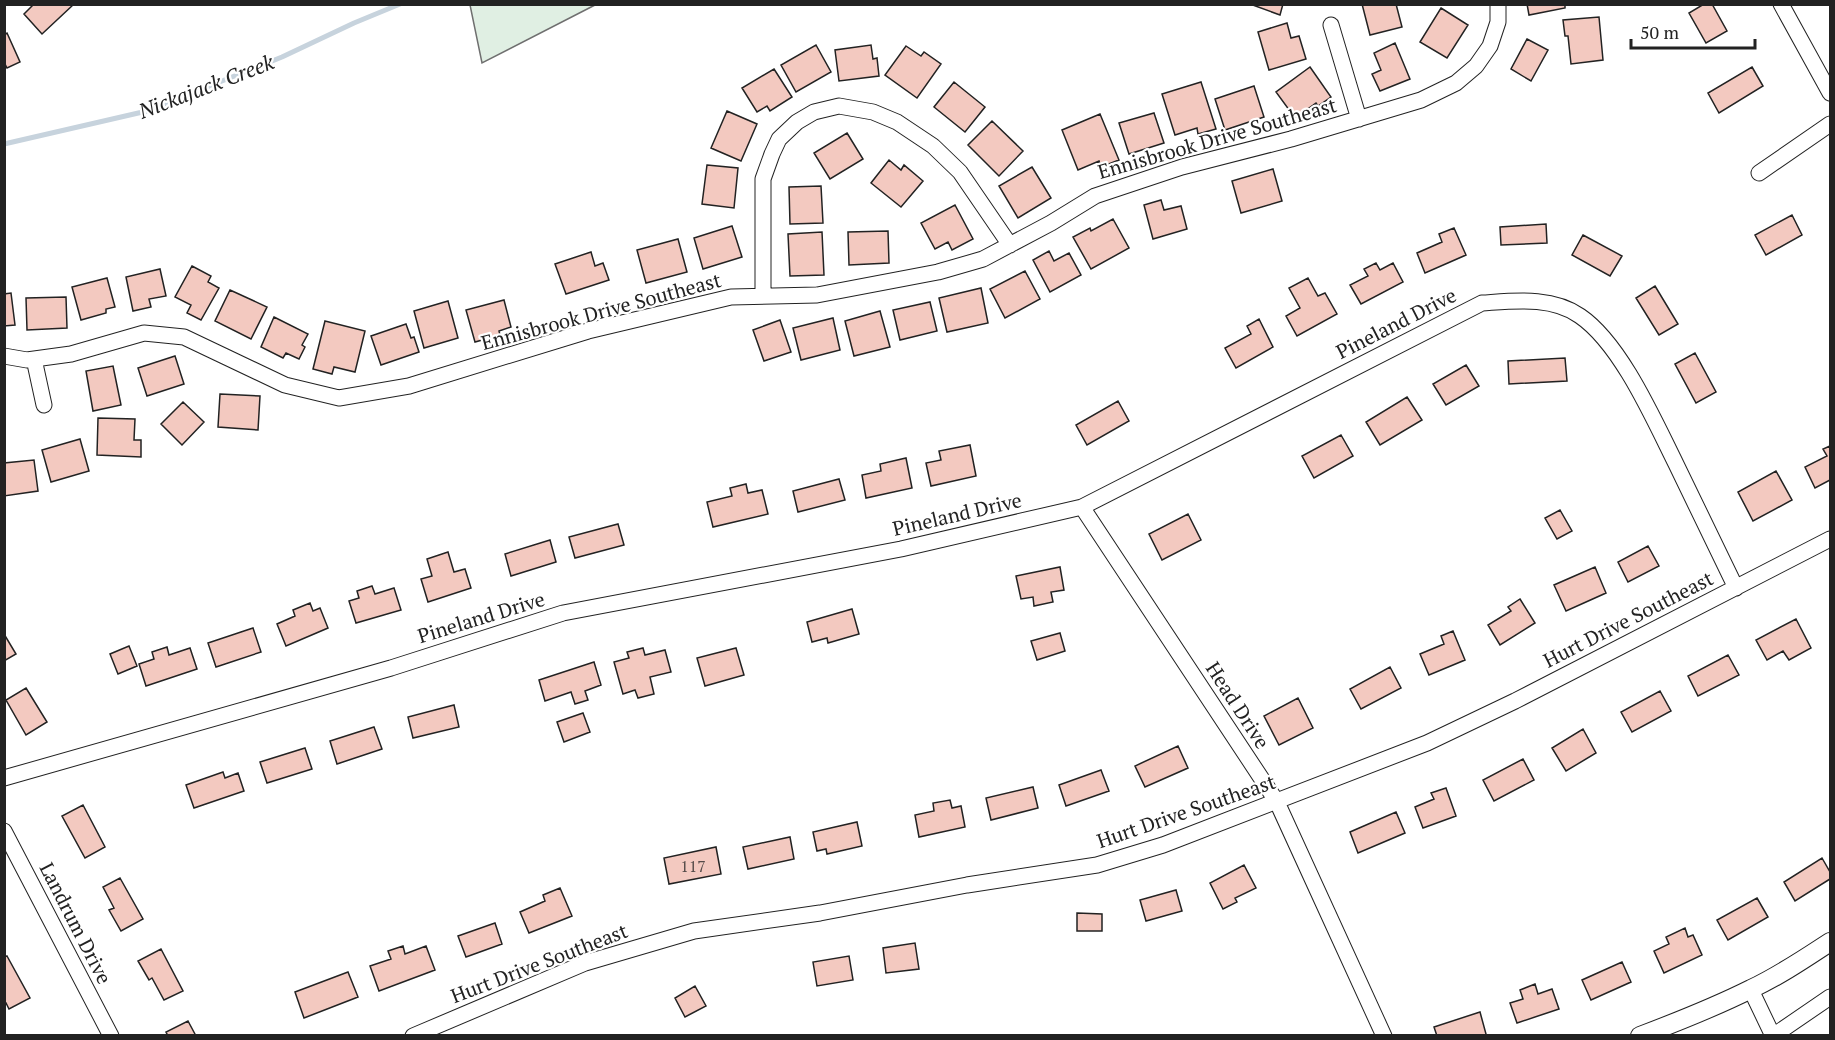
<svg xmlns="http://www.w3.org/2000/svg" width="1835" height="1040" viewBox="0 0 1835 1040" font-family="'PT Serif',serif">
<rect width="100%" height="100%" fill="#fff"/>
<!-- green -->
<path fill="#e0efe3" stroke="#6f6f6f" stroke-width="1.5" d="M470,5v-1l125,1 -113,58z"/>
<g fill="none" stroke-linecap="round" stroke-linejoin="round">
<!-- stream -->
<path stroke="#c7d3dd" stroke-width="5" d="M4,144l143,-33 135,-54 72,-34 46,-19"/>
</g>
<!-- building -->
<path fill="#f3c9c0" stroke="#222" stroke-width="1.5" d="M34,4h40l-32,30 -18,-20z
M1250,4h33l-3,11z
M1362,4h34l6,23 -32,8z
M1527,4h38v4l-36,7z
M1704,4h8l15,27 -21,12 -17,-30z
M1441,8l27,17 -21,33 -27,-16z
M1599,17l4,43 -32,4 -3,-28h-3l-2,-16z
M1287,23l4,15 8,-2 7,23 -37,11 -11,-38z
M7,33l13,29 -13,6 -3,-6v-27z
M1527,39l21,11 -17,31 -20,-12z
M1395,43l15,36 -30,12 -8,-17 9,-4 -7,-17z
M816,45l15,27 -35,20 -15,-27z
M871,45l2,14 4,-1 2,18 -40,5 -4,-31z
M906,46l15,10 3,-4 17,12 -24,34 -32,-23z
M1310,67l21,30 -13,9 -2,-3 -21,15 -19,-26z
M1752,67l11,19 -44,27 -11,-20z
M774,69l18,28 -22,14 -3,-5 -10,6 -15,-24z
M954,82l31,25 -20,25 -31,-25z
M1201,82l15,47 -18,5 -1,-6 -22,7 -13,-41z
M1254,86l10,31 -39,13 -10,-31z
M727,111l30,13 -16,37 -30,-13z
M1154,113l10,30 -35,11 -10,-31z
M1100,114l19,46 -18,7 -2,-6 -21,9 -16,-40z
M992,121l31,30 -24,25 -31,-31z
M847,133l16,26 -33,20 -16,-26z
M889,160l12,10 3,-5 19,16 -22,26 -30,-24z
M707,165l31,3 -4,40 -32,-4z
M1032,167l19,31 -33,20 -19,-32z
M1273,169l9,32 -41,12 -9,-32z
M821,186l2,37 -33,1 -1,-37z
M1161,200l3,10 17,-4 6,23 -34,10 -9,-34z
M955,205l18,34 -21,11 -4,-8 -13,7 -14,-26z
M1792,215l10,20 -36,20 -11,-20z
M1113,219l16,29 -38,21 -18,-32 17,-9 1,3z
M1546,224l1,19 -46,2 -1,-18z
M732,226l10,31 -39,12 -9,-31z
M1454,228l12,27 -41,18 -8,-20 25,-11 -3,-8z
M888,231l1,32 -40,2 -1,-33z
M822,232l2,43 -34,1 -2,-42z
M1583,235l39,21 -12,20 -38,-21z
M678,239l9,33 -41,11 -9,-33z
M1049,251l5,10 15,-8 12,22 -31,17 -17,-32z
M591,252l4,14 8,-3 6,17 -43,14 -11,-30z
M1376,263l4,7 13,-7 10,19 -42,22 -11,-19 18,-9 -4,-7z
M192,266l19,10 -3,6 11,6 -18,32 -14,-7 4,-8 -16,-8z
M160,269l6,27 -17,3 2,8 -18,4 -7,-34z
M1025,271l15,28 -35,19 -15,-29z
M107,278l8,29 -9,2v4l-25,7 -9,-33z
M1308,278l10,18 7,-3 12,21 -40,22 -11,-20 14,-8 -11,-20z
M1655,286l23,38 -19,11 -23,-37z
M981,288l7,35 -41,9 -8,-34z
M230,290l37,17 -16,32 -36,-18z
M11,293l4,32 -11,1v-32z
M66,297l1,31 -40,2 -1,-32z
M504,300l7,27 -12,4 1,4 -25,7 -9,-32z
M448,301l10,37 -34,10 -10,-37z
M930,302l7,29 -37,9 -7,-30z
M880,311l10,36 -36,9 -9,-35z
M274,317l34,17 -6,11 3,2 -6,12 -13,-6 -3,5 -22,-11z
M833,318l7,32 -39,10 -8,-32z
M1259,319l14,28 -37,21 -11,-20 26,-14 -4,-8z
M780,320l11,32 -27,9 -11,-31z
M325,321l40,10 -10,41 -21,-5 -2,7 -19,-5z
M406,324l5,14 3,-1 5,15 -38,13 -10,-29z
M1695,353l21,39 -20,11 -21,-39z
M175,356l9,28 -37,12 -9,-28z
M1565,358l2,23 -58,3 -1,-23z
M1466,365l13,21 -33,19 -13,-21z
M113,366l8,39 -28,6 -7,-40z
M220,394l40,2 -2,34 -40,-3z
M1407,397l15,23 -42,25 -14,-23z
M1118,401l11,20 -42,24 -11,-20z
M183,402l21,20 -22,23 -21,-21z
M98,418l37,1 -1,21h7v17l-44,-2z
M1341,435l12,21 -39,22 -12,-22z
M80,439l9,32 -38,11 -9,-32z
M970,445l6,31 -45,10 -5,-23 15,-3 -2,-9z
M1830,446v34l-15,8 -10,-21 22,-11 -4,-7z
M906,458l6,30 -46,10 -4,-23 19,-4 -1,-7z
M34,460l4,31 -34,5v-33z
M1776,471l16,29 -39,21 -15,-29z
M839,479l6,21 -47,12 -5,-21z
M746,484l2,9 14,-3 6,24 -55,13 -6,-25 25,-6 -2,-8z
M1560,510l12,21 -15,8 -12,-21z
M1188,514l13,26 -39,20 -13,-26z
M618,524l6,21 -49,13 -6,-21z
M550,540l6,22 -45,14 -6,-22z
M1648,546l11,20 -31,16 -10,-20z
M448,552l6,20 11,-3 6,19 -43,14 -7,-23 11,-3 -5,-17z
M1060,567l4,23 -13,2 2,10 -19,4 -1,-9 -12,2 -5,-23z
M1595,567l11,26 -40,18 -12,-26z
M372,586l3,8 19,-6 7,22 -45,13 -7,-22 10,-3 -2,-7z
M1520,599l15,24 -35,22 -12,-20 23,-14 -3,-4z
M310,603l3,8 7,-3 8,20 -42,18 -9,-22 18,-8 -2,-6z
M852,609l7,25 -31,9 -1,-5 -15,4 -5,-20z
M1796,619l15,29 -22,12 -6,-9 -16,9 -11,-20z
M253,628l8,24 -45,15 -8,-24z
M1453,631l12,29 -36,15 -9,-21 24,-10 -3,-8z
M1060,633l5,18 -28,9 -6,-19z
M4,634l12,20 -12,7z
M129,646l8,20 -19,8 -8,-20z
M167,647l2,8 21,-7 7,21 -51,17 -7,-22 15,-5 -2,-7z
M643,648l2,7 20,-5 6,22 -21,5 4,17 -16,4 -3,-8 -12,4 -9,-32 15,-4 -2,-6z
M736,648l8,27 -39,11 -8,-28z
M1728,655l11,20 -41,21 -10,-20z
M594,662l7,23 -16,6 3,9 -13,4 -4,-12 -26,9 -6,-21z
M1390,667l11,21 -40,21 -11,-20z
M26,688l21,34 -21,13 -20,-35z
M1660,691l11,20 -39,21 -11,-20z
M1298,698l15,30 -34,17 -15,-29z
M454,705l5,22 -46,11 -5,-21z
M583,713l7,19 -26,10 -7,-20z
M374,727l8,22 -45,15 -7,-23z
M1583,729l13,24 -30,18 -14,-23z
M1178,746l10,22 -43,19 -10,-21z
M305,748l7,21 -45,14 -7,-21z
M1523,759l11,21 -40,21 -11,-21z
M1101,770l8,21 -43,15 -7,-21z
M223,772l2,6 13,-5 6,18 -50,17 -8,-23z
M1033,787l5,21 -47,12 -5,-22z
M1446,788l10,28 -33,12 -8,-21 19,-8 -3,-6z
M950,800l2,8 9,-2 4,21 -46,10 -4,-22 19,-4 -1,-8z
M83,805l22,42 -20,11 -23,-42z
M1396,812l9,21 -47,20 -8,-21z
M857,822l5,24 -35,8 -1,-5 -9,2 -4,-19z
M790,837l4,22 -46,10 -5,-22z
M716,847l5,27 -52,10 -5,-26z
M1822,858l8,14v7l-35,22 -11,-19z
M1244,865l12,23 -21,10 2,4 -14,7 -13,-26z
M120,878l23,41 -22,12 -12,-21 5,-2 -11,-21z
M560,888l12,28 -43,17 -9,-21 25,-11 -2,-6z
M1176,890l6,21 -36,10 -6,-21z
M1757,898l11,19 -40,23 -11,-20z
M1077,913l25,1v17h-25z
M495,923l7,21 -36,13 -8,-21z
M1685,928l3,9 5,-2 9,20 -38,18 -10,-22 15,-7 -3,-7z
M915,943l4,26 -33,4 -3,-25z
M403,946l2,8 21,-8 9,24 -56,21 -9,-25 21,-7 -3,-8z
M161,949l22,42 -19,9 -12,-22 -3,2 -11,-19z
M7,956l23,42 -21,11 -3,-6 -2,1v-47z
M849,956l4,24 -36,6 -4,-24z
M1622,962l9,20 -40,18 -9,-20z
M348,972l10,25 -54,21 -9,-26z
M1535,984l3,10 14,-5 7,20 -42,14 -7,-20 13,-4 -3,-9z
M695,986l11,20 -21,11 -10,-19z
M1480,1012l6,22 -5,2h-44l-3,-9z
M188,1021l8,15h-28l-2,-4z"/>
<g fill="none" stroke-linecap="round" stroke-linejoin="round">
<!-- minor casing -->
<g stroke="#222" stroke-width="17">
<path id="minor" d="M1781,4l49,89
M1331,25l28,94
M1759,173l71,-49
M763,295v-116l9,-25 7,-15 18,-17 17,-10 25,-6 34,6 24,10 36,24 27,26 50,73
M4,356l23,4 44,-6 73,-21 40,4 101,48 54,13 70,-12 179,-55 143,-34 86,-2 121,-23 45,-13 68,-36 44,-27 87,-29 109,-28 130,-39 35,-17 20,-17 14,-20 8,-24v-18
M34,359l10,46
M1082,507l195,295 107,234
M4,778l387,-110 172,-55 338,-64 181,-42 400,-204c32,-2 70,-7 98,13 41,28 74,104 96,148 20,41 40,82 60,124
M4,831l107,205
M1751,990l22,46 57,-39
M413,1036l172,-73 109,-32 126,-18 147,-28 130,-20 66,-20 264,-102 88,-42 315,-162"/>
</g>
<!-- tertiary casing -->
<g stroke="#222" stroke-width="20">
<path id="tertiary" d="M1640,1036c37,-14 75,-29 111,-47 28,-13 53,-30 79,-47"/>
</g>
<!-- minor -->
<use href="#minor" stroke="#fff" stroke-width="15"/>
<!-- tertiary -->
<use href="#tertiary" stroke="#fff" stroke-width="18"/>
</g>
<g text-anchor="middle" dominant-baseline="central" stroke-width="4.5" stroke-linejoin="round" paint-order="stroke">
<!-- number labels -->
<g font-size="16" fill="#564c4a">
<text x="693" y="866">117</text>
</g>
<!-- street labels -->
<g font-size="20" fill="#222" stroke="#fff">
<text transform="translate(1217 138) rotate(-16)">Ennisbrook Drive Southeast</text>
<text transform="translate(601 311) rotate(-15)">Ennisbrook Drive Southeast</text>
<text transform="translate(1396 323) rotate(-27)">Pineland Drive</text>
<text transform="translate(957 514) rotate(-13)">Pineland Drive</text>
<text transform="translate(481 617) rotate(-17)">Pineland Drive</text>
<text transform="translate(1628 619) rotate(-27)">Hurt Drive Southeast</text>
<text transform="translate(1238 705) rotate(57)">Head Drive</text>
<text transform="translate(1186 811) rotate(-19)">Hurt Drive Southeast</text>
<text transform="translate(76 923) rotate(63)">Landrum Drive</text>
<text transform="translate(539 963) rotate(-21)">Hurt Drive Southeast</text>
</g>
<!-- water labels -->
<g font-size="21" font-style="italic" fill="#222" stroke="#fff">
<text transform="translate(206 86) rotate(-21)">Nickajack Creek</text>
</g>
</g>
<!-- border -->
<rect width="1835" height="1040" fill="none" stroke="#222222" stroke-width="12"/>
<!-- scale -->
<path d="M1631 39v9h124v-9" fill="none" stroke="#222222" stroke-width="3"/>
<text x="1640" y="39" font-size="18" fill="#222222" stroke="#ffffff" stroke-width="4.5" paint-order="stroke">50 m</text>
</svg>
